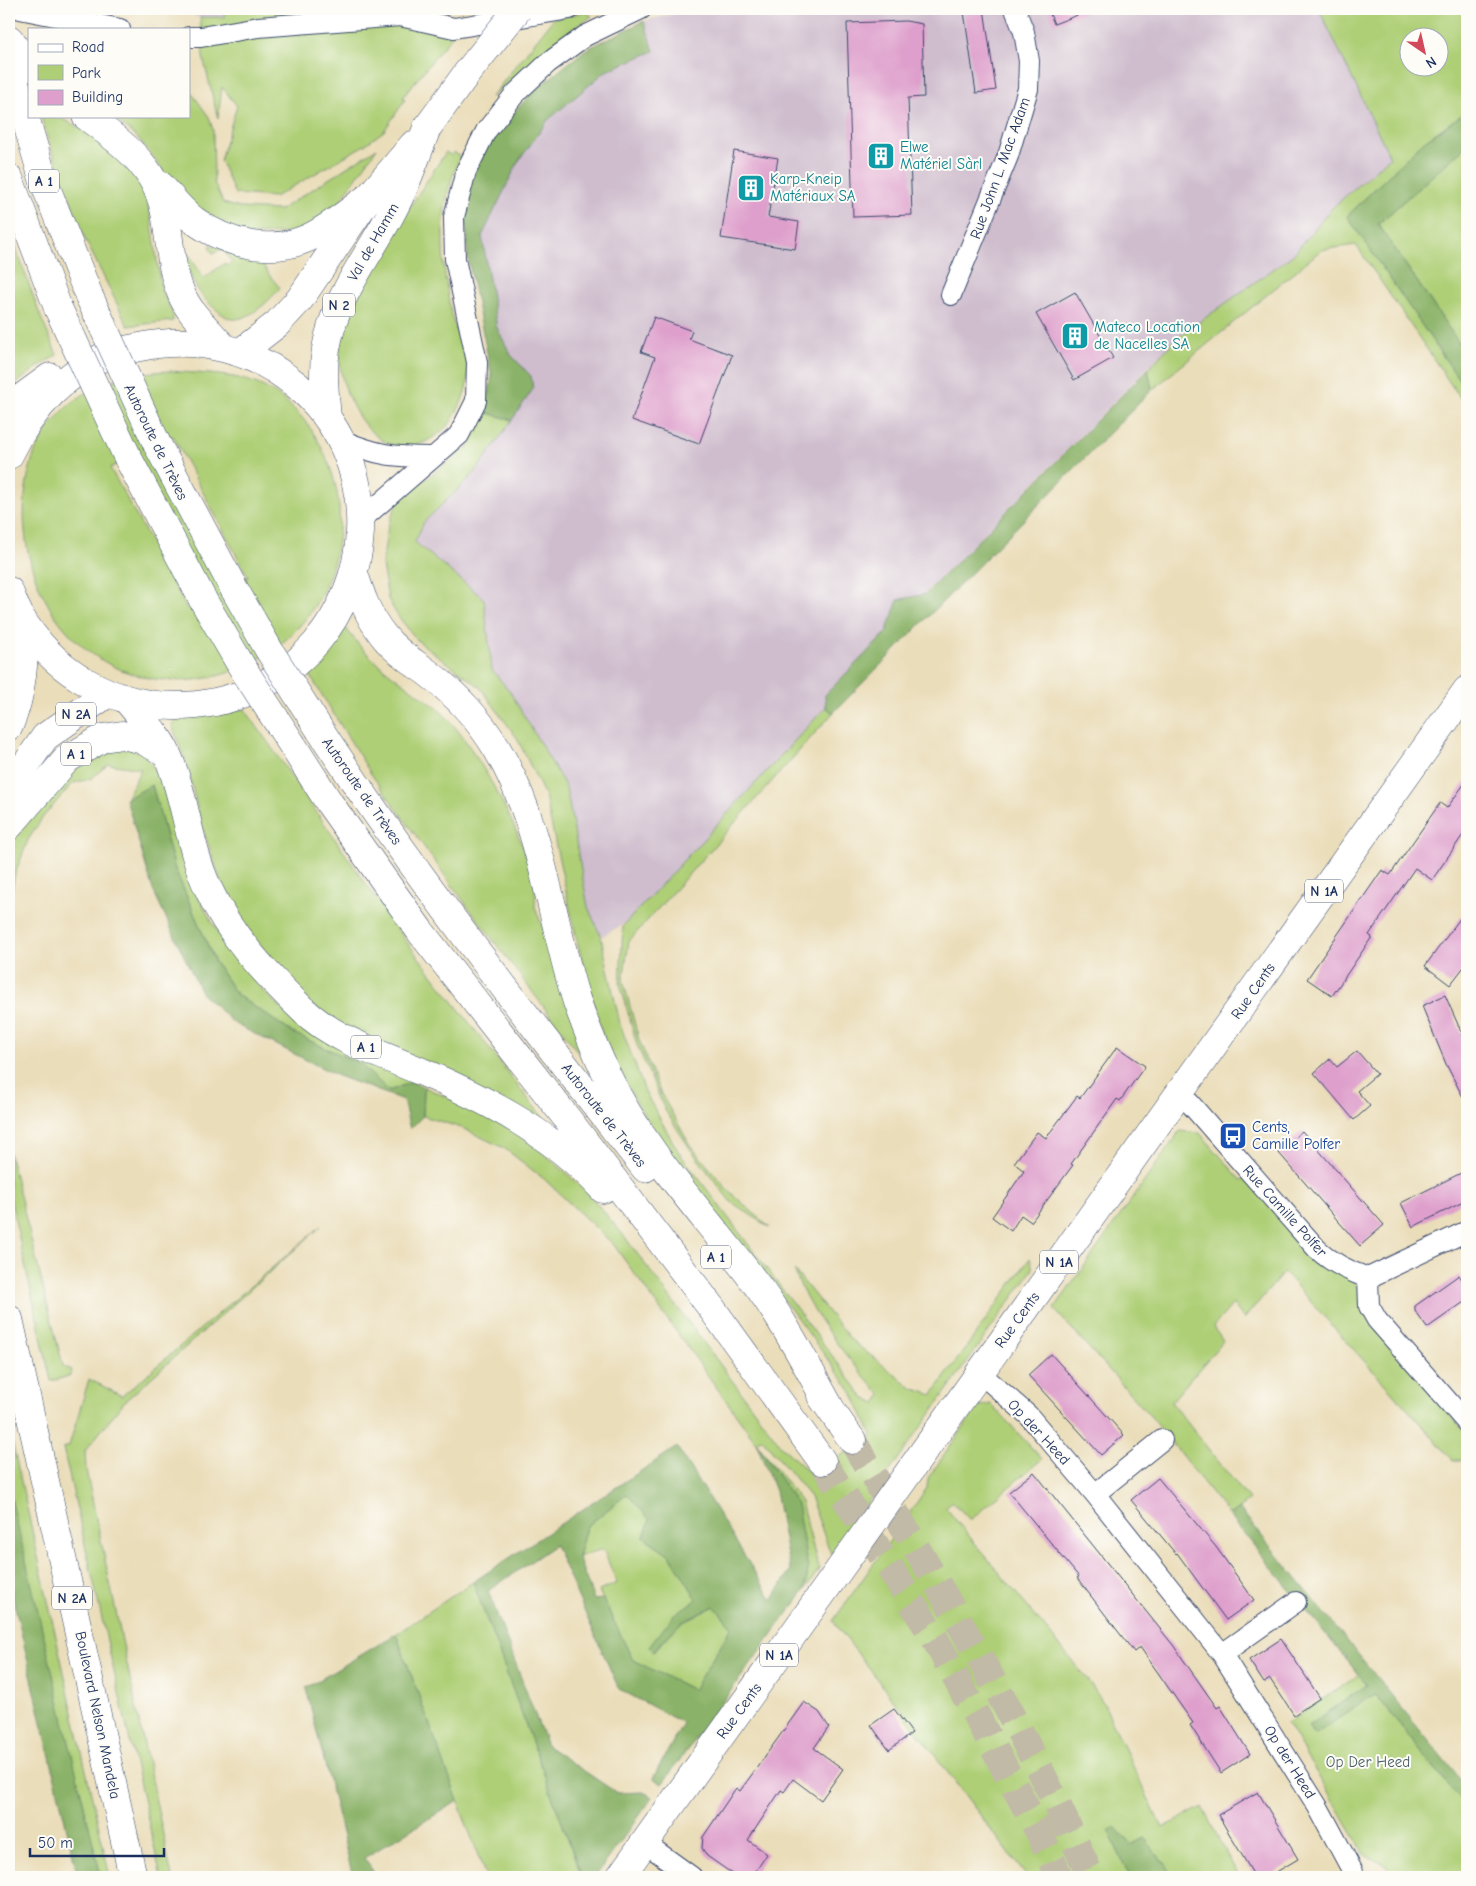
<svg xmlns="http://www.w3.org/2000/svg" width="1476" height="1886" viewBox="0 0 1476 1886" font-family="'Comic Neue',sans-serif">
<rect width="100%" height="100%" fill="#fdfcf7"/>
<filter id="ink" filterUnits="userSpaceOnUse"><feTurbulence type="fractalNoise" baseFrequency=".02" numOctaves="2"/><feDisplacementMap in="SourceGraphic" scale="10" xChannelSelector="R" yChannelSelector="G"/><feConvolveMatrix kernelMatrix="1 2 1 2 8 2 1 2 1" color-interpolation-filters="sRGB"/></filter>
<filter id="wash" filterUnits="userSpaceOnUse"><feTurbulence type="fractalNoise" baseFrequency=".0096" numOctaves="4" result="noise"/><feDisplacementMap in="SourceGraphic" scale="20" xChannelSelector="R" yChannelSelector="G"/><feGaussianBlur stdDeviation="1.12" result="paint"/><feColorMatrix in="noise" values="0 0 0 0 0 0 0 0 0 0 0 0 0 0 0 0 0 1.4 0 .05"/><feComposite in="paint" operator="in"/></filter>
<g filter="url(#wash)">
<rect width="100%" height="100%" fill="#eaddb9"/>
<!-- industrial -->
<path fill="#cfbdce" d="M190,9h35v8h-29z
M694,9h625l71,148 -59,52 -38,46 -116,83 -253,256 -26,6 -12,33 -61,62 1,12 -194,212 -31,18 -13,-30 -22,-120 -56,-95 -18,-22 -8,-71 -69,-57 9,-20 50,-48 59,-85 -2,-13 -20,-21 -14,-27 -15,-92 36,-74 30,-42 58,-49 47,-20 -9,-30z"/>
<!-- green -->
<path fill="#aecf76" stroke="#647f6a" fill-rule="evenodd" d="M225,9h206l-69,6 94,16 -53,66 2,3 -21,31 -18,13 -91,53 -40,-3 -15,-34 17,-54 -15,-19 -4,32 -15,-62 -3,-40h24z
M1319,9h148v78l-5,6 5,11v7l-44,31 -76,74 120,175v17l-111,-163 -35,5 -169,140 -4,-21 29,-31 116,-83 38,-46 59,-52zM1408,38h30v30h-30z
M585,12l7,4 -22,15 -79,66 63,-79z
M189,89l20,28 4,13 1,52 9,21 17,5 40,2 97,-62 -41,59 -29,24 -63,5 -57,-33 -47,-63 -28,-24h77z
M41,116c21,0 29,7 46,16 70,41 62,85 74,154 2,10 14,26 12,35l-45,5 -43,-87 -37,-99z
M1467,145v210l-89,-131z
M446,152l6,4 2,-4 7,5c-25,47 -20,104 -10,155 3,18 14,36 17,54 2,19 -7,41 -18,57 -5,7 -16,14 -23,18 -55,29 -96,-57 -86,-102 7,-29 22,-53 36,-78 22,-38 45,-73 69,-109z
M9,228l31,87 17,40 -18,11 -30,23z
M210,245l46,9 14,22 10,12c-9,11 -28,30 -44,31 -7,1 -13,-4 -18,-8 -19,-14 -28,-32 -34,-55l5,-1 15,23 21,-15 2,3 5,-4 -10,-13 -9,4 -3,-4z
M172,371c24,3 51,2 74,9 54,15 88,74 93,127 4,56 -20,110 -66,143 -36,26 -81,36 -124,28 -101,-19 -149,-136 -113,-229 11,-19 23,-38 41,-50 28,-21 60,-27 95,-28zM173,436l75,141 -16,8 -86,-136zM138,453l65,147 -16,8 -77,-140z
M485,412l27,8 -38,54 -50,48 -9,20 69,57 8,71 18,22 56,95 22,120 13,30 19,87 25,68 33,59 186,247 12,6 5,-9c-32,-35 -71,-80 -87,-125l57,70 61,48 20,7 98,-137 3,11 -202,285 -21,-57 -48,-59 -6,4 45,60 18,67 -14,21 3,-21 -12,-65 -40,-62 -143,-198 -69,-65 -40,-31 -42,-20 -39,-12 1,-29 50,22 41,23 37,28 37,34 35,42 157,210 31,29 60,-40 -20,-43 -63,-85 -121,-154 -35,-56 -30,-60 -26,-96 -32,-145 -28,-58 -37,-51 -62,-46 -21,-26 -9,-16 -6,-34 6,-39 7,-18 9,-14 9,-8 16,-9 41,-32z
M346,628c24,36 58,54 91,80 35,29 92,135 98,180 1,6 0,13 0,19l58,154 -6,3 -125,-165 -91,-125 -64,-103 20,-20z
M826,707l7,6 -204,228 -6,39 16,60 21,52 30,53 37,44 43,39 -40,-27 -41,-54 -24,-37 -28,-65 -17,-61 3,-58z
M244,708l162,233 138,178 -4,4 -189,-91 -41,-28 -63,-75 -27,-49 -19,-57 -15,-60 -14,-38 3,-6z
M107,744c10,2 28,4 36,10 21,21 24,53 33,80 6,20 13,42 22,61 15,33 37,64 61,91 42,48 97,71 153,96l-23,9 -29,-27 -67,-31 -56,-38 -22,-33 -40,-93 -23,-84 -26,14 15,-30 -32,-5 -19,15 -17,4 -30,34 -15,23 -13,34 -6,29c0,-15 -3,-33 0,-47 10,-49 61,-82 98,-112z
M1180,1131l20,2 41,47 3,-2 114,108 12,36 97,112v26h-14l-169,-188 -40,47 -11,-15 -20,23 10,14 -52,61 78,98 -20,15 -76,-96 -99,-110z
M9,1152l54,214 9,4 -2,6 -19,5 -42,-188z
M321,1226l-197,176 -39,49 1,19 86,407h-11l-98,-429 6,-2 20,-67 33,17z
M991,1404l51,55 -72,61 -18,-19 -6,7 141,171 16,23 59,126 40,-21 37,70h-64l-31,-39 -13,7 -22,-13 21,45h-103l-194,-256 94,-133 1,-10 50,-71z
M9,1428l101,449h-9l-92,-383z
M627,1494l23,26 -6,17 26,18 27,44 -22,15 -21,37 27,-28 34,-17 17,21 -39,63 -61,-30 -33,-69 18,-8 -14,-34 -25,8 8,-30z
M473,1582l109,295h-96l-90,-243z
M1359,1675l8,10 -59,41 6,8 61,-40 92,114v69h-73l-7,-11 -22,-11 -78,-132z"/>
<!-- forest -->
<path fill="#8ab267" stroke="#527062" fill-rule="evenodd" d="M644,21l10,30 -48,20 -58,49 -30,42 -36,74 15,92 14,27 20,21 2,13 -21,31 -27,-8 7,-35 -24,-118 -2,-38 4,-44 27,-47 38,-40 50,-40z
M1467,111v34l-89,79 89,131v36l-120,-175 76,-74z
M1148,369l4,21 -319,323 -7,-6 -1,-12 61,-62 12,-33 27,-6z
M152,785l23,84 40,93 22,33 56,38 67,31 29,27 23,-9 12,5 -1,29 -13,13 -7,-29 -65,-24 -103,-52 -33,-30 -49,-104 -27,-91z
M756,1442l41,62 11,65 -3,21 -143,194 -9,-6 30,-55 -64,-34 -64,-144 -67,46 59,155 70,47 26,-1 10,5 -58,80h-13l-109,-295 204,-135 95,153 18,-29 -15,-80zM627,1494l23,26 -6,17 26,18 27,44 -22,15 -26,33 4,4 28,-28 33,-17 18,21 -39,63 -60,-30 -30,-61 -9,1 -16,-43 8,-30z
M9,1494l2,4 90,379h-23l-69,-297z
M1239,1508l228,280v20l-92,-114 -61,41 -6,-9 59,-41 -138,-170z
M396,1634l62,167 -94,57 13,19h-24l-47,-189z
M1115,1827l16,18 13,-7 31,39h-45l-21,-45z"/>
<g id="blocks">
<!-- building -->
<path fill="#de9fcc" d="M984,9l12,81 -20,3 -12,-81z
M1048,9h43v1l-37,14z
M906,21l16,3 2,73 -16,1 4,117 -59,2 -6,-194z
M734,151l44,7 -10,59 31,5 -4,27 -74,-11z
M1075,292l38,66 -39,22 -38,-66z
M654,317l38,14 -3,8 43,16 -33,89 -67,-24 23,-63 -14,-5z
M1467,780v49l-35,51 -17,-12 -46,67 3,2 -40,59 -25,-17 75,-109 8,5 50,-72 7,5z
M1467,909v54l-17,22 -25,-19z
M1445,995l22,50v60l-21,-41 -24,-58z
M1117,1047l28,19 -25,35 -3,-2 -46,65 2,1 -42,57 -10,-7 -10,16 -19,-14 32,-46 -10,-8 23,-31 9,6 31,-42 3,2z
M1357,1051l20,23 -20,17 13,15 -16,14 -40,-47 16,-14 7,8z
M1302,1131l82,94 -24,21 -82,-94z
M1467,1170v30l-54,27 -12,-24z
M1459,1275l8,12v13l-40,28 -12,-17v-5z
M1051,1354l73,81 -23,20 -73,-80z
M1034,1472l139,173 44,63 3,-2 30,48 -29,19 -31,-48 3,-2 -53,-76 -6,5 -57,-74 2,-1 -70,-85z
M1158,1478l58,69 38,53 -28,20 -49,-67 -1,1 -45,-54z
M1281,1639l39,59 -26,17 -24,-36 -6,4 -15,-23z
M804,1702l15,10 10,15 -15,21 29,21 -22,31 -28,-21 -9,13 -3,-2 -33,50 19,14 -15,23h-15l-30,-21 -5,-8 1,-11 33,-49 4,3z
M894,1709l18,24 -23,17 -18,-25z
M1258,1792l40,67 -30,18h-13l-37,-62z"/>
</g>
</g>
<g filter="url(#ink)">
<use href="#blocks" fill-opacity="0" stroke="#3a496c" stroke-width="1"/>
<g fill="none" stroke-linecap="round" stroke-linejoin="round">
<!-- highway-tunnel -->
<path stroke="#c1baa7" stroke-width="28" stroke-dasharray="28 14" stroke-linecap="butt" d="M852,1440c85,142 171,285 239,437
M822,1461l113,178 104,193 20,45"/>
<!-- street casing -->
<g stroke="#3a496c" stroke-width="22">
<path id="street" d="M20,9l100,20
M189,37h12l57,-10 142,-11 54,12 116,-19
M951,295l57,-139 20,-67 1,-28 -5,-29 -9,-23
M341,440c36,15 51,17 90,17
M361,520l98,-85 17,-34 1,-39 -22,-103 -1,-42 12,-46 20,-40 29,-37 33,-31 37,-27 56,-27
M1180,1092l137,157c15,14 31,22 51,29l99,-47
M1368,1278l1,28 8,14 90,103
M980,1373l48,42 67,79 127,160 96,153 35,65
M1095,1494l67,-54
M1222,1654l74,-52
M645,1843l47,34"/>
</g>
<!-- primary casing -->
<g stroke="#3a496c" stroke-width="29">
<path id="primary" d="M241,352l36,-28 23,-25 69,-102 44,-52
M9,407l41,-30
M327,418c-2,-23 -5,-46 -1,-69 9,-54 45,-95 69,-143 13,-25 22,-52 32,-78
M9,455c22,-45 54,-82 101,-101 9,-3 20,-5 30,-7 117,-25 226,64 220,185 -2,41 -18,80 -44,111 -36,41 -88,64 -143,63 -59,-1 -113,-31 -146,-79 -8,-10 -13,-24 -18,-36
M9,726c14,-33 15,-65 16,-101
M9,789l36,-52 63,-44
M9,1319l124,558
M620,1877l847,-1187"/>
</g>
<!-- highway casing -->
<g stroke="#3a496c" stroke-width="29">
<path id="highway" d="M9,39l20,28
M9,62l35,120 45,114
M86,116c38,29 72,51 80,102 4,25 5,52 15,75 8,21 28,37 42,54
M9,178l49,130
M160,185c11,12 22,27 35,36 32,23 75,34 113,17 22,-10 41,-27 61,-41
M157,444l75,141
M128,458l75,142
M354,573c7,23 14,43 29,62 12,16 29,26 45,38 28,21 51,46 69,76 46,78 53,169 80,253 9,25 19,50 30,73 38,81 104,146 155,217 26,36 48,80 70,119
M127,700c14,18 31,34 40,54 19,43 21,92 41,134 21,47 59,87 95,122 32,30 78,44 117,61 68,29 133,63 183,118
M320,730c99,152 213,295 325,438
M293,746l37,58 90,127 149,190 141,185 112,155
M9,826l58,-67 36,-21 19,-3 18,4 25,13
M821,1396l31,44"/>
</g>
<!-- street -->
<use href="#street" stroke="#fff" stroke-width="20"/>
<!-- primary -->
<use href="#primary" stroke="#fff" stroke-width="28"/>
<!-- highway -->
<use href="#highway" stroke="#fff" stroke-width="28"/>
<!-- primary-bridge casing -->
<g stroke="#3a496c" stroke-width="29" stroke-linecap="butt">
<path id="primary-bridge" d="M427,128l40,-55 51,-64"/>
</g>
<!-- highway-bridge casing -->
<g stroke="#3a496c" stroke-width="29" stroke-linecap="butt">
<path id="highway-bridge" d="M89,296l68,148
M58,308l70,150
M232,585l37,65 51,80
M203,600l39,67 51,79"/>
</g>
<!-- primary-bridge -->
<use href="#primary-bridge" stroke="#fff" stroke-width="28"/>
<!-- highway-bridge -->
<use href="#highway-bridge" stroke="#fff" stroke-width="28"/>
</g>
</g>
<!-- icons -->
<defs>
<g id="building-square" transform="scale(1.4375)"><rect x="-9" y="-9" width="18" height="18" rx="4" fill="#0f9aa8" stroke="#fdfcf7"/><path d="M-4-6H4V6H1V3H-1V6H-4ZM-2.5-4.3h1.7v1.8h-1.7ZM.8-4.3h1.7v1.8H.8ZM-2.5-1h1.7V.8h-1.7ZM.8-1h1.7V.8H.8Z" fill="#fff"/></g>
<g id="bus-square" transform="scale(1.4375)"><rect x="-9" y="-9" width="18" height="18" rx="4" fill="#1a4fb4" stroke="#fdfcf7"/><path d="M-5-6H5V4H4V6H2V4H-2V6H-4V4H-5ZM-3.5-4V0h7V-4ZM-3.5 1.2v1.5H-2V1.2ZM2 1.2v1.5H3.5V1.2Z" fill="#fff"/></g>
</defs>
<g fill-rule="evenodd">
<use href="#building-square" x="881" y="156"/>
<use href="#building-square" x="751" y="188"/>
<use href="#building-square" x="1075" y="336"/>
<use href="#bus-square" x="1233" y="1136"/>
</g>
<g text-anchor="middle" dominant-baseline="central" stroke-width="4" stroke-linejoin="round" paint-order="stroke">
<!-- shield labels -->
<g fill="#fdfcf7" stroke="#5f6c8c" stroke-width="1">
<rect x="29" y="169.5" width="30" height="23" rx="4"/>
<rect x="323" y="293.5" width="32" height="23" rx="4"/>
<rect x="56" y="702.5" width="40" height="23" rx="4"/>
<rect x="61" y="742.5" width="30" height="23" rx="4"/>
<rect x="1305" y="879.5" width="38" height="23" rx="4"/>
<rect x="351" y="1035.5" width="30" height="23" rx="4"/>
<rect x="701" y="1245.5" width="30" height="23" rx="4"/>
<rect x="1040" y="1250.5" width="38" height="23" rx="4"/>
<rect x="52" y="1586.5" width="40" height="23" rx="4"/>
<rect x="760" y="1643.5" width="38" height="23" rx="4"/>
</g>
<g font-size="14" font-weight="bold" fill="#1b2f5e">
<text x="44" y="181">A 1</text>
<text x="339" y="305">N 2</text>
<text x="76" y="714">N 2A</text>
<text x="76" y="754">A 1</text>
<text x="1324" y="891">N 1A</text>
<text x="366" y="1047">A 1</text>
<text x="716" y="1257">A 1</text>
<text x="1059" y="1262">N 1A</text>
<text x="72" y="1598">N 2A</text>
<text x="779" y="1655">N 1A</text>
</g>
<!-- culture labels -->
<g font-size="15" fill="#0d838f" stroke="#fdfcf7" text-anchor="start">
<text x="900" y="147">Elwe<tspan x="900" dy="17">Matériel Sàrl</tspan></text>
<text x="770" y="179">Karp-Kneip<tspan x="770" dy="17">Matériaux SA</tspan></text>
<text x="1094" y="327">Mateco Location<tspan x="1094" dy="17">de Nacelles SA</tspan></text>
</g>
<!-- street labels -->
<g font-size="15" fill="#1b2f5e" stroke="#fdfcf7">
<text transform="translate(1000 168) rotate(-70)">Rue John L. Mac Adam</text>
<text transform="translate(373 242) rotate(-60)">Val de Hamm</text>
<text transform="translate(156 442) rotate(64)">Autoroute de Trèves</text>
<text transform="translate(362 791) rotate(55)">Autoroute de Trèves</text>
<text transform="translate(1253 991) rotate(-55)">Rue Cents</text>
<text transform="translate(604 1115) rotate(52)">Autoroute de Trèves</text>
<text transform="translate(1285 1211) rotate(48)">Rue Camille Polfer</text>
<text transform="translate(1017 1320) rotate(-54)">Rue Cents</text>
<text transform="translate(1039 1432) rotate(47)">Op der Heed</text>
<text transform="translate(739 1711) rotate(-54)">Rue Cents</text>
<text transform="translate(98 1715) rotate(78)">Boulevard Nelson Mandela</text>
<text transform="translate(1290 1762) rotate(58)">Op der Heed</text>
</g>
<!-- transit labels -->
<g font-size="15" fill="#164399" stroke="#fdfcf7" text-anchor="start">
<text x="1252" y="1127">Cents,<tspan x="1252" dy="17">Camille Polfer</tspan></text>
</g>
<!-- park labels -->
<g font-size="15" fill="#475f65" stroke="#fdfcf7">
<text x="1368" y="1762">Op Der Heed</text>
</g>
</g>
<!-- margin -->
<rect width="1476" height="1886" fill="none" stroke="#fdfcf7" stroke-width="30"/>
<!-- legend -->
<rect x="28" y="28" width="162" height="90" fill="#fdfcf7" stroke="#a3aaba"/>
<rect x="38" y="44" width="25" height="8" fill="#ffffff" stroke="#a3aaba"/>
<text x="72" y="52" font-size="15" fill="#1b2f5e">Road</text>
<rect x="38" y="65" width="25" height="15" fill="#aecf76" stroke="#a3aaba"/>
<text x="72" y="78" font-size="15" fill="#1b2f5e">Park</text>
<rect x="38" y="90" width="25" height="15" fill="#de9fcc" stroke="#a3aaba"/>
<text x="72" y="102" font-size="15" fill="#1b2f5e">Building</text>
<!-- north arrow -->
<g transform="translate(1424 52) rotate(146)"><circle r="24" fill="#fdfcf7" stroke="#a3aaba"/>
<path d="M0-4L9 19L0 12L-9 19Z" fill="#d1495b"/>
<text y="-8" font-size="14" font-weight="bold" text-anchor="middle" fill="#1b2f5e">N</text>
</g>
<!-- scale -->
<path d="M30 1848v8h134v-8" fill="none" stroke="#1b2f5e" stroke-width="2.5"/>
<text x="38" y="1848" font-size="15" fill="#1b2f5e" stroke="#fdfcf7" stroke-width="4" paint-order="stroke">50 m</text>
</svg>
